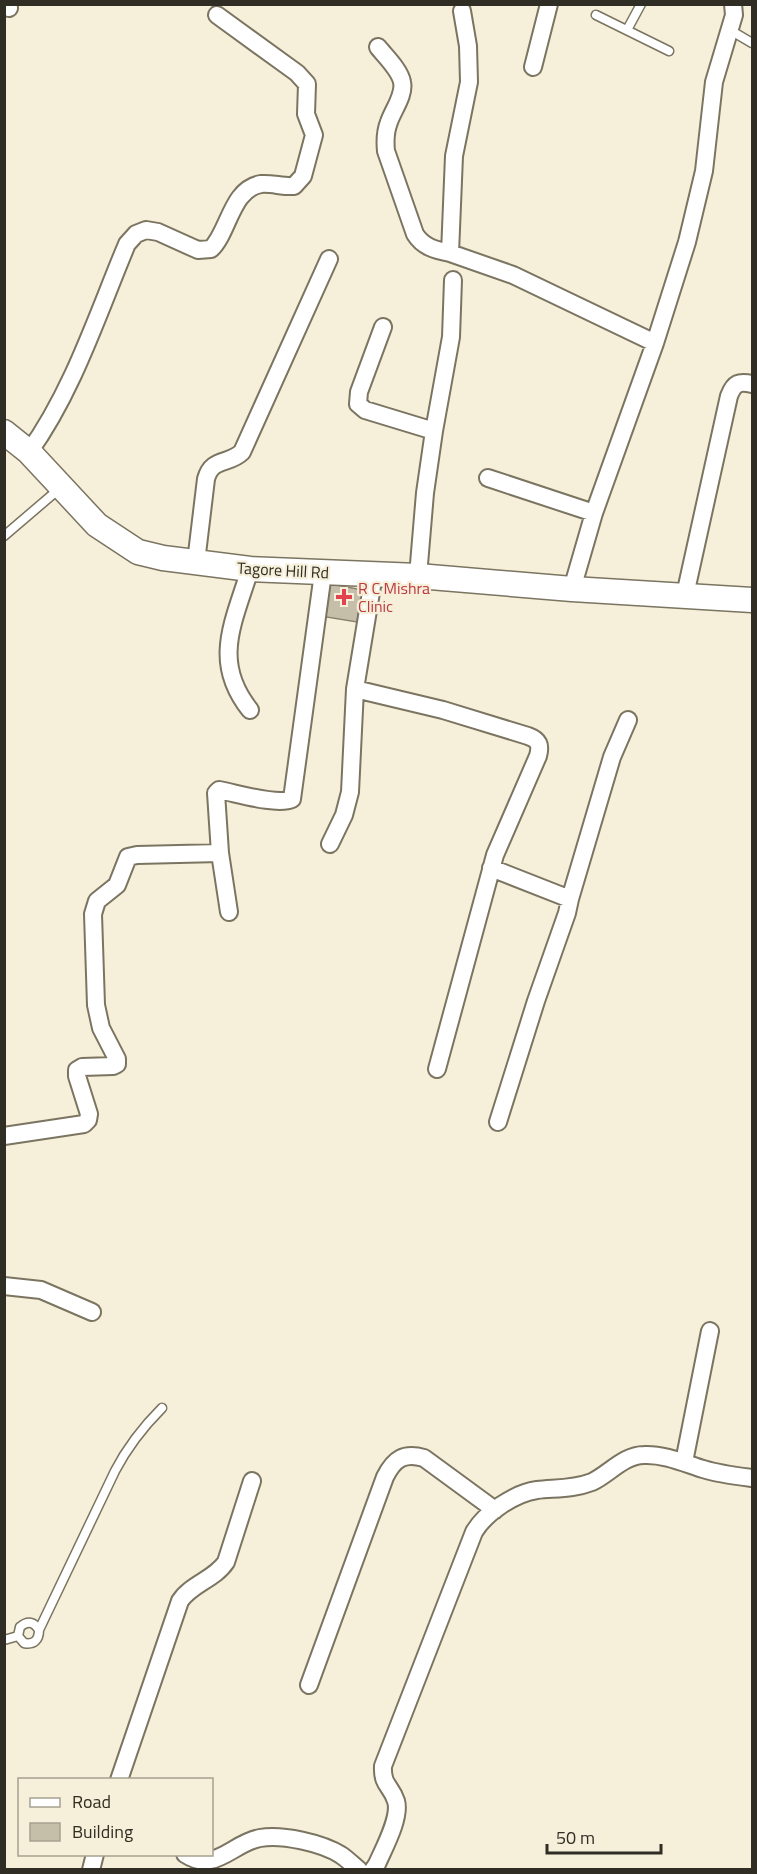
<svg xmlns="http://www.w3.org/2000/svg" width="757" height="1874" viewBox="0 0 757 1874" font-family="'Titillium Web',sans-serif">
<rect width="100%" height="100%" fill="#f6efd9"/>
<!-- building -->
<path fill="#c5bea9" stroke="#87816d" stroke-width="1.5" d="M326,583l37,7 -6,32 -37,-6z"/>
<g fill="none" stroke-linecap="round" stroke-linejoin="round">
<!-- service casing -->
<g stroke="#7a7461" stroke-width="11">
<path id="service" d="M596,15l73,36
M627,30l14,-26
M730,30l22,13
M4,536l55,-47
M18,1636l6,7c10,2 15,-3 15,-13l76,-159c13,-25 28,-44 47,-63
M18,1636l2,-9c8,-7 14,-5 19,3
M4,1640l14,-4"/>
</g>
<!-- minor casing -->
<g stroke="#7a7461" stroke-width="20">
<path id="minor" d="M4,6l5,2
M462,11l6,35 1,36 -15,74 -4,97 63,22 142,68
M378,47c7,9 22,23 24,35 3,13 -9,28 -13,40 -4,10 -4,19 -3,29l29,83c8,13 20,16 35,19
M533,67l16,-63
M383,327l-24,65 -1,12 7,6 69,21
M29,452c44,-61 69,-139 98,-208l9,-10 10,-4 12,2 40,18 13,-1c18,-17 20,-60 50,-65 11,-1 22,3 33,2l9,-10 11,-41 -8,-21 1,-30 -10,-11 -80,-58
M488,478l106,35
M196,562l10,-83c6,-22 23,-14 36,-27l87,-193
M250,569c-16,53 -39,92 0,141
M418,576l7,-83 9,-62 17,-94 2,-57
M572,589l22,-76 61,-170 32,-101 17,-71 10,-89 20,-67 -1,-11
M685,595l44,-199c5,-13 10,-15 23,-12
M355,689l88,21 85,26c11,4 13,9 10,20l-43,99 -58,214
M330,844l14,-29 6,-23 5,-103 19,-115
M491,868l79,31 -3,14 -31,88 -38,121
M570,899l42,-142 16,-37
M229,912l-9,-59 -4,-60 3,-3c17,3 58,16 73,9l31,-226
M4,1136l80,-12 4,-4 1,-6 -12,-38v-6l5,-3 31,-1 4,-2v-5l-16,-31 -5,-23 -3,-91 4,-13 20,-16 11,-28 9,-2 83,-2
M4,1286l37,4 51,22
M684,1462l26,-131
M309,1685l76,-208c9,-18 19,-25 39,-19l71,52
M119,1780l61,-179c11,-17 35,-22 46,-39l26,-81
M185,1854c30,20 47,-11 75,-16 22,-4 62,5 81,17 6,4 12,10 18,15
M91,1870l4,-16
M373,1870l4,-6c7,-16 24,-47 19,-63 -5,-16 -14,-15 -13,-35l91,-234c11,-19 41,-39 63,-42 19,-2 37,-1 55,-8 17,-8 32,-27 52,-27 20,-1 40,8 59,14 16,5 33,7 49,9"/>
</g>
<!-- secondary casing -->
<g stroke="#7a7461" stroke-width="27">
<path id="secondary" d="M4,432l25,20 68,73 41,27 25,6 87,11 168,7 154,13 180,11"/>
</g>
<!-- service -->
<use href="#service" stroke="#fff" stroke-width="8"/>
<!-- minor -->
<use href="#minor" stroke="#fff" stroke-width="16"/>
<!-- secondary -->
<use href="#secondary" stroke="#fff" stroke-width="24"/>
</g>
<!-- markers -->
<path fill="#e0444e" stroke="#f6efd9" stroke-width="2" d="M341 588h6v6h6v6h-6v6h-6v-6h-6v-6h6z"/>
<g text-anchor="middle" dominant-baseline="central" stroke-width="4.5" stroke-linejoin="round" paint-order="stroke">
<!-- street labels -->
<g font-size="16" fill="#2f2d24" stroke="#f6efd9">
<text transform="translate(283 570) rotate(3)">Tagore Hill Rd</text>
</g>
<!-- health labels -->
<g font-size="16" fill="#be3a42" stroke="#f6efd9" text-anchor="start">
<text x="358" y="588">R C Mishra<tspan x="358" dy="18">Clinic</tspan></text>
</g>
</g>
<!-- border -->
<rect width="757" height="1874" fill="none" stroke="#2f2d24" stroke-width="12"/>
<!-- legend -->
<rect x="18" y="1778" width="195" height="78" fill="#f6efd9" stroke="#a6a191" stroke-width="1.5"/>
<rect x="30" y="1798" width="30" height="9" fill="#ffffff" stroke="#a6a191" stroke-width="1.5"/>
<text x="72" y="1808" font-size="18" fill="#2f2d24">Road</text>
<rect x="30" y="1823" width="30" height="18" fill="#c5bea9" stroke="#a6a191" stroke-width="1.5"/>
<text x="72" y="1838" font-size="18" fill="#2f2d24">Building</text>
<!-- scale -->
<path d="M547 1844v9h114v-9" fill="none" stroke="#2f2d24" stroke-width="3"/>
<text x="556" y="1844" font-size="18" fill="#2f2d24" stroke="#f6efd9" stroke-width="4.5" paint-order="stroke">50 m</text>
</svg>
